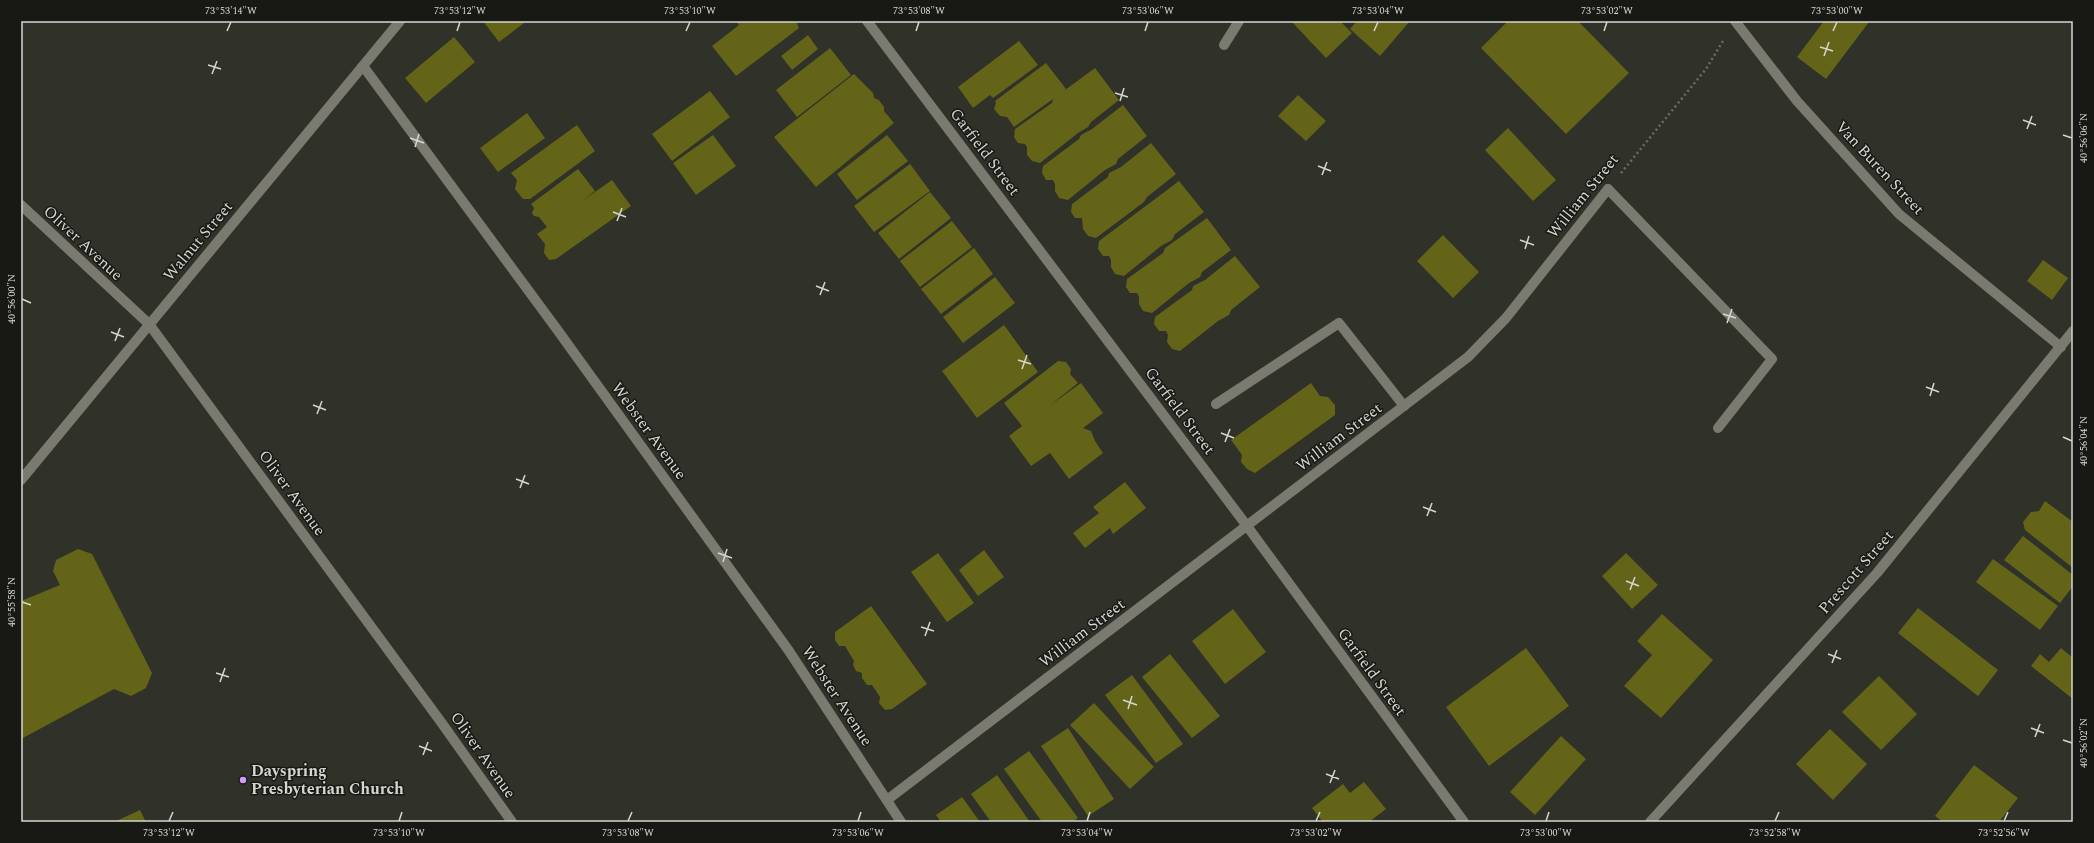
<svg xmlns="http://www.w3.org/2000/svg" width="2094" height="843" viewBox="0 0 2094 843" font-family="Spectral,serif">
<rect width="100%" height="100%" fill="#303129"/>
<!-- building -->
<path fill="#636418" d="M483,21h39l2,2 -25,19z
M736,21h60l3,7 -63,48 -24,-30 27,-21z
M1291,21h49l12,12 -26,25z
M1357,21h53l-30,35 -30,-27z
M1508,21h70l51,52 -63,61 -85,-86z
M1824,21l45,1 -43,57 -29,-22z
M808,35l10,14 -26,21 -11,-14z
M454,37l21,25 -49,41 -21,-25z
M1019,41l19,24 -45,33 -3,-3 -17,13 -15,-21z
M830,48l21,27 -54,42 -21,-27z
M1046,63l20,26 -5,4 34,-25 24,32 -28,22 -3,5 -10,6 -38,30 -8,-2 -5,-6v-8l-2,-3 -7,-1 -4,-6 1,-8 37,-26 1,-4 -39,28 -7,-10 -7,-1 -6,-7 2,-6 -1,-2z
M854,74l19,19 1,5 5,2 5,7v4l10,12 -78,64 -42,-50z
M710,91l20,26 -58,44 -20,-27z
M1298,95l28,26 -20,20 -28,-25z
M1123,105l24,31 -29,23 -2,5 -11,6 -37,30 -9,-2 -4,-7v-7l-2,-4h-7l-4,-7 1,-7 36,-27 2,-4 11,-6z
M527,113l18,25 -47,34 -18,-24z
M577,125l18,26 -65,48h-7l-8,-10 2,-9 -6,-7z
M1508,128l48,52 -23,21 -48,-51z
M713,135l23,31 -40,29 -23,-32z
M887,135l21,26 -51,39 -20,-26z
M1151,143l25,31 -29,23 -3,5 -48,36 -8,-2 -5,-7 -1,-11h-7l-4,-6 1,-8 36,-27 1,-4 12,-6z
M910,164l20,27 -56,41 -20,-26z
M578,169l17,22 -13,10 30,-21 19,26 -75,53 -7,1 -5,-7 1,-9 -8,-10 10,-7 -8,-10 -5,-1 -2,-3 2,-5 -3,-4z
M1179,181l25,31 -29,22 -3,6 -11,6 -37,30 -9,-2 -4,-7v-7l-2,-4h-6l-5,-7 1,-8z
M930,192l21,26 -52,41 -21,-26z
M1207,218l24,32 -29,22 -2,5 -11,6 -37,30 -9,-2 -4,-7v-7l-2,-4h-7l-4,-6 1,-8 36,-26 2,-5z
M952,221l20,26 -52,40 -20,-26z
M1443,235l36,37 -26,26 -36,-37z
M974,248l19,26 -52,40 -20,-25z
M1235,256l25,31 -29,23 -2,5 -11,6 -38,30 -8,-2 -5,-7 1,-7 -2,-4h-7l-5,-7 1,-7 37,-27 1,-4 12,-6z
M2043,260l25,18 -16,22 -25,-19z
M995,277l20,26 -52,40 -20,-26z
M1004,325l34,47 -61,46 -35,-47z
M1058,361l8,1 5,7 -1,5 8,9 -29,23 32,-23 22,30 -20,15 8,3 4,10 8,12 -34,26 -19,-26 -19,13 -22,-30 13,-10 -18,-23z
M1311,383l9,13 8,1 7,8v10l-80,58 -8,-4 -6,-7 1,-7 -11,-15z
M1125,482l21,26 -33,26 -3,-6 -25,20 -12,-15 26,-20 -6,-6z
M2045,501l28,21v46l-48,-38 -2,-8 8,-10 8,-1z
M2023,536l50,39v11l-13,17 -56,-43z
M78,549l14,5 60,119 -6,15 -15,8 -17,-7 -93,50v-138l39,-16 -7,-14 3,-11z
M984,550l20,27 -26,19 -19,-26z
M938,553l36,50 -27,19 -36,-50z
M1626,553l32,32 -26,24 -30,-33z
M1993,559l65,47 -18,24 -64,-48z
M871,606l56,78 -35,25 -7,1 -6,-7 1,-6 -8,-12h-5l-5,-7v-5l-6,-2 -3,-6 1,-4 -9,-15h-6l-4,-6v-8z
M1918,608l80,62 -20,26 -80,-63z
M1233,609l33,43 -41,32 -33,-43z
M1662,614l51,46 -52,58 -37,-32 28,-31 -15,-14z
M1526,648l43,58 -80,60 -43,-59z
M2061,648l12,10v41l-42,-33 9,-12 9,8z
M1170,654l50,62 -28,22 -50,-61z
M1132,675l51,69 -27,19 -51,-68z
M1879,676l38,38 -36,36 -39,-38z
M1094,703l60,64 -24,22 -60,-64z
M1068,728l46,71 -26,17 -47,-70z
M1830,729l37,35 -34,36 -37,-36z
M1561,736l25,23 -51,56 -25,-23z
M1029,751l49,67 -6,4h-30l-38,-53z
M1974,765l44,33 -19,24h-56l-8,-6z
M997,775l33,47h-39l-20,-28z
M1364,782l22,27 -17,13h-46l-11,-14 31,-24 7,9z
M962,797l18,25h-39l-5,-7z
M140,810l6,12h-32z"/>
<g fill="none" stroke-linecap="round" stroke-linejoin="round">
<!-- path -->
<path stroke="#6b6c65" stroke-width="2.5" stroke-dasharray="2 3" stroke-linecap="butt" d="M1621,173l85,-104 17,-28"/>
<!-- service -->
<path stroke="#7a7a71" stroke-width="10" d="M1608,189l164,170 -54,69
M1216,404l123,-81 65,83"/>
<!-- minor -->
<path stroke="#7a7a71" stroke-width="10" d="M867,21l380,505 217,296
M1735,21l62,80 102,113 162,133
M1224,45l15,-24
M363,66l193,262 233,323 112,171
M21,205l128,119 292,398 71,100
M887,800l581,-443 38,-39 102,-129
M1650,822l227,-249 196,-242"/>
<!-- tertiary -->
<path stroke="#7a7a71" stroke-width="10" d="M21,480l379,-459"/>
</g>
<!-- ticks -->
<path fill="none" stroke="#d6d6d1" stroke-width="1.5" d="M227,31l4,-9M457,31l3,-9M686,31l4,-9M916,31l3,-9M1145,31l3,-9M1374,31l4,-9M1604,31l3,-9M1833,31l4,-9M1820,47l13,4M1824,56l5,-14M208,65l13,4M212,74l5,-13M1115,93l13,4M1120,101l4,-13M2023,120l13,5M2027,129l5,-13M2063,135l9,3M410,138l14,5M415,147l4,-13M1318,166l13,5M1322,175l5,-13M613,212l13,5M617,221l5,-13M1520,240l14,5M1525,249l4,-13M816,286l13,5M820,295l5,-13M22,299l9,4M1723,314l13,4M1727,323l5,-14M111,332l13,5M115,341l5,-13M1018,360l13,4M1022,369l5,-14M1926,387l13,5M1930,396l4,-13M313,405l13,5M317,414l5,-13M1221,433l13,5M2063,437l9,4M1225,442l5,-13M516,479l13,5M520,488l5,-13M1423,507l13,5M1427,516l5,-13M718,553l14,5M723,562l4,-13M1626,581l13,5M1630,590l5,-13M22,602l9,3M921,627l13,4M925,636l5,-14M1828,654l13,5M1832,663l5,-13M216,673l13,4M220,682l5,-14M1123,700l14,5M1128,709l4,-13M2031,728l13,5M2035,737l5,-13M2063,740l9,3M419,746l13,5M423,755l5,-13M1326,774l13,5M1330,783l5,-13M169,821l4,-9M399,821l3,-9M628,821l4,-9M858,821l3,-9M1087,821l3,-9M1316,821l4,-9M1546,821l3,-9M1775,821l4,-9M2004,821l4,-9"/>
<!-- markers -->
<circle fill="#d29cfd" stroke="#181915" stroke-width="1.5" cx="243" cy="780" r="4"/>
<g text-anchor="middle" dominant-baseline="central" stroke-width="3" stroke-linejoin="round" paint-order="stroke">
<!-- street labels -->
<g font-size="16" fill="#d6d6d1" stroke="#181915">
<text transform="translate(985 152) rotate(53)">Garfield Street</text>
<text transform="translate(1880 168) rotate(47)">Van Buren Street</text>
<text transform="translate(1583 196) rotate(-51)">William Street</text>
<text transform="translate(198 241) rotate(-50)">Walnut Street</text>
<text transform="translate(83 243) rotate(43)">Oliver Avenue</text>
<text transform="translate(1180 411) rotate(53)">Garfield Street</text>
<text transform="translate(649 431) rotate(54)">Webster Avenue</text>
<text transform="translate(1339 437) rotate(-37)">William Street</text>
<text transform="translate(292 493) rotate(54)">Oliver Avenue</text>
<text transform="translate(1856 572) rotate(-49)">Prescott Street</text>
<text transform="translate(1082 633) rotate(-37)">William Street</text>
<text transform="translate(1372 672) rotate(54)">Garfield Street</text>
<text transform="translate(837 696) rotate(57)">Webster Avenue</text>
<text transform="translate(483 755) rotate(55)">Oliver Avenue</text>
</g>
<!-- poi labels -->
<g font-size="16" font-weight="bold" fill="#d6d6d1" stroke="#181915" text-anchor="start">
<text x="251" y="771">Dayspring<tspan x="251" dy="18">Presbyterian Church</tspan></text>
</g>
</g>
<!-- border -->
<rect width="2094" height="843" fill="none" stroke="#181915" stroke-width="44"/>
<rect x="22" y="22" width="2050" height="799" fill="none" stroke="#d6d6d1" stroke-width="1.5"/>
<g font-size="10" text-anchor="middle" fill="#d6d6d1">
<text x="231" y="14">73°53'14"W</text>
<text x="460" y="14">73°53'12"W</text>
<text x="690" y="14">73°53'10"W</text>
<text x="919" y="14">73°53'08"W</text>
<text x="1148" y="14">73°53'06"W</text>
<text x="1378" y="14">73°53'04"W</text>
<text x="1607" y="14">73°53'02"W</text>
<text x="1837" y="14">73°53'00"W</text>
<text transform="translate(2083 138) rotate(-90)" y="4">40°56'06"N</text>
<text transform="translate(11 299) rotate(-90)" y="4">40°56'00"N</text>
<text transform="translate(2083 441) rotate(-90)" y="4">40°56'04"N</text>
<text transform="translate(11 602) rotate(-90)" y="4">40°55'58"N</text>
<text transform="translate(2083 743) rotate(-90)" y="4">40°56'02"N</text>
<text x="169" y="836">73°53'12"W</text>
<text x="399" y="836">73°53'10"W</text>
<text x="628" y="836">73°53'08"W</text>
<text x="858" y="836">73°53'06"W</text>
<text x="1087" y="836">73°53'04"W</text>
<text x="1316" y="836">73°53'02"W</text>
<text x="1546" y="836">73°53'00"W</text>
<text x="1775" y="836">73°52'58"W</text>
<text x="2004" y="836">73°52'56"W</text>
</g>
</svg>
